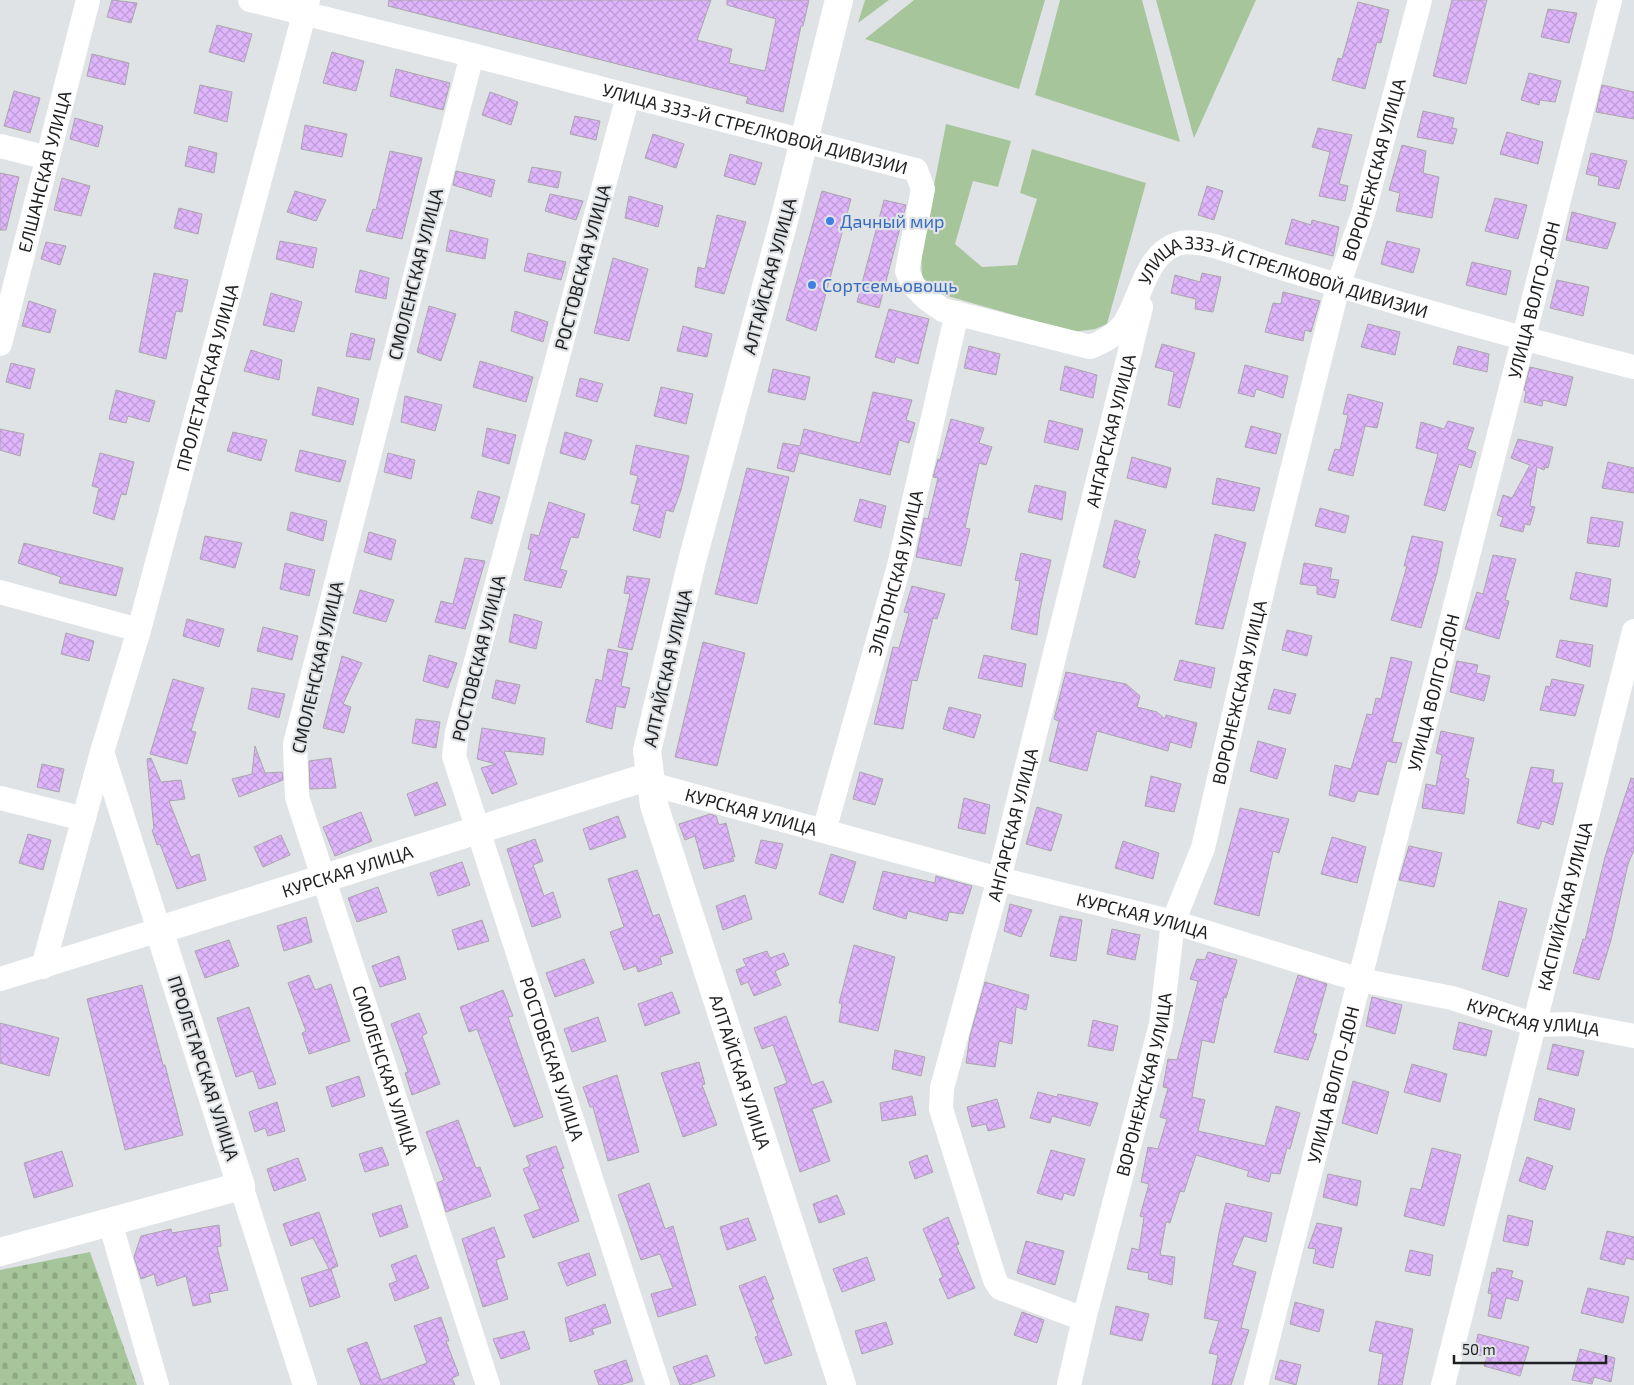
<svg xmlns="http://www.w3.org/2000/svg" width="1634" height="1385" viewBox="0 0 1634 1385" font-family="'Exo 2',sans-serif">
<defs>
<pattern id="cemetery-stones" width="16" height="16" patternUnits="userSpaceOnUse" patternTransform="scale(1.25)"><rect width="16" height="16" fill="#a7c59b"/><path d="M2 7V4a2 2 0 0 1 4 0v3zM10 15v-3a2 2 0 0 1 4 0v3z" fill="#8fa985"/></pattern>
<pattern id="building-cross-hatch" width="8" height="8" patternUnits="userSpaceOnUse" patternTransform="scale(1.25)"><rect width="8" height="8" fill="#dfb5fb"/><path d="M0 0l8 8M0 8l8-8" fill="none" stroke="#bf9bd7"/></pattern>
</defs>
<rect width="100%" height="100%" fill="#e0e3e6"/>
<!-- cemetery -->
<path fill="url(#cemetery-stones)" d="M90,1252l47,133h-137v-115z"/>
<!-- green -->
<path fill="#a7c59b" d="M865,0h24l-31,23z
M914,0h131l-26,89 -154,-50z
M1060,0h82l38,142 -145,-47z
M1156,0h100l-62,138z
M946,124l65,17 -13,46 -25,-6 -18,63 27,23 35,-2 20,-66 -17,-6 12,-44 114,34 -39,141 -12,5 -22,3 -136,-39 -15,-15 -1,-26z"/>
<!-- building -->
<path fill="url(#building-cross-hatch)" stroke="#a9a7aa" d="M112,0l25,3 -6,20 -24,-6z
M389,0h322l-14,40 35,9 -3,14 36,8 11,-52 -49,-14v-5h82l-6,26h-2l-18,86 -37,-9 2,-6 -360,-91z
M1452,0h35l-21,84 -33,-8z
M1358,2l31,8 -8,33 -4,-1 -12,47 -33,-9 6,-22 4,1z
M1548,9l29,4 -8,30 -28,-6z
M217,25l35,9 -8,28 -35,-10z
M332,52l32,9 -8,30 -33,-8z
M92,54l37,9 -4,22 -38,-9z
M396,69l54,14 -7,27 -53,-14z
M1529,73l32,8 -6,21 -15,-2 -1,5 -18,-5z
M200,85l32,7 -5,30 -33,-9z
M1602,85l32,7v27l-38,-7z
M14,91l26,7 -10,35 -26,-7z
M490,92l28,10 -7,23 -29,-10z
M1423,111l31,7 -2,10 5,1 -4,15 -36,-7z
M575,116l25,5 -4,19 -26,-6z
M75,118l28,8 -5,21 -28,-8z
M305,125l42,9 -5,23 -41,-8z
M1318,128l34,7 -13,49 9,2 -3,15 -26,-5 11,-44 -18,-5z
M1507,132l36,10 -5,22 -38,-10z
M653,134l31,10 -8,24 -31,-10z
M1402,145l24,6 -3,22 16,4 -7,41 -36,-7 4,-18 -11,-3z
M189,146l28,7 -3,20 -29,-7z
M390,151l32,7 -20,81 -36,-8 7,-22 3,1z
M1591,153l36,8 -8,28 -21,-4 1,-8 -13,-3z
M730,154l32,9 -7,22 -31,-9z
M532,167l29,5 -3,16 -30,-6z
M456,171l39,9 -4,17 -38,-12z
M0,173l19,4 -13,53h-6z
M62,178l28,8 -9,30 -27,-6z
M1207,186l16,5 -9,29 -16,-5z
M295,191l31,9 -10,21 -29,-9z
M822,191l29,8 -35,132 -30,-11z
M550,194l33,7 -7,19 -31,-9z
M629,196l34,10 -5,21 -33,-9z
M1495,198l32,7 -9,34 -33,-8z
M884,200l22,5 -27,103 -22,-6z
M179,208l23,6 -4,20 -24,-6z
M1572,212l44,11 -9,26 -41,-9z
M717,215l29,7 -22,72 -29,-7 3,-20 7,2z
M1292,219l19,6 1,-5 27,7 -6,29 -48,-12z
M450,230l38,9 -3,20 -39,-8z
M280,241l37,7 -4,20 -37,-9z
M1387,241l33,8 -7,24 -32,-9z
M46,242l20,4 -6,19 -19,-6z
M528,253l38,9 -5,18 -37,-9z
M613,258l35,11 -19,72 -35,-8z
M1472,262l39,9 -5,24 -40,-10z
M360,270l29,8 -3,21 -31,-7z
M154,273l34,7 -6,32 -6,-1 -10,48 -27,-7z
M1202,273l19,4 -8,35 -18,-3 1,-10 -25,-6 4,-18 25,7z
M1557,280l32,7 -6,29 -33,-8z
M1283,292l37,9 -9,31 -6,-2 -2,11 -38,-9 8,-29 8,1z
M271,293l31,9 -8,30 -31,-7z
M29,301l27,9 -6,23 -28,-7z
M429,306l27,8 -15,47 -24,-9z
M889,309l40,10 -11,45 -22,-7 -2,6 -19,-6z
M515,311l33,11 -5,20 -32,-11z
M1368,324l32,8 -5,23 -34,-8z
M683,326l29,8 -5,23 -30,-6z
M351,333l24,6 -5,21 -24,-4z
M1162,344l33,9 -15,55 -12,-3 6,-33 -19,-5z
M969,346l31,8 -4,21 -32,-7z
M1458,346l31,8 -2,18 -34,-8z
M251,350l31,10 -3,20 -35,-9z
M480,361l53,16 -7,25 -53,-15z
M11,363l24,6 -5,20 -24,-7z
M1245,365l43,11 -5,22 -27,-9 -2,8 -16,-4z
M1065,366l32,9 -4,23 -33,-8z
M1530,367l43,10 -7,29 -23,-6 -1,6 -18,-4 2,-11 -2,-1z
M773,369l37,8 -5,23 -37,-8z
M580,378l23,6 -6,18 -21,-6z
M318,387l41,12 -6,26 -41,-10z
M661,387l32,7 -7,30 -32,-8z
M116,390l39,11 -6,21 -21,-6 -2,7 -17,-4z
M873,392l39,8 -6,20 9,3 -6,20 -10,-3 -9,35 -91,-22 -5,19 -17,-4 6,-25 17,3 4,-17 56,14z
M1348,394l35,9 -6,25 -12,-2 -12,50 -25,-6 7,-21 5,1 8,-35 -5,-1z
M405,396l37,9 -7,26 -34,-9z
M951,419l33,9 -5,15 13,4 -6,18 -7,-2 -14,65 5,1 -9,37 -45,-9 8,-39 4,1 10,-41 -5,-1 5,-18 2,1z
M1049,420l34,9 -5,21 -34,-8z
M1448,421l26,7 -7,21 9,3 -5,16 -12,-4 -14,47 -21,-6 14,-51 -22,-6 5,-26 23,7z
M1251,426l30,8 -5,20 -31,-7z
M487,428l29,7 -7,29 -27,-8z
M0,429l24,5 -4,22 -20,-6z
M233,432l34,8 -6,21 -34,-10z
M565,432l27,8 -7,20 -25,-7z
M1518,439l35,8 -5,21 -3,-1 -1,3 -7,-3 -7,39 5,1 -5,18 -5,-1 -2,8 -23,-6 3,-9 -6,-2 6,-20 9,3 18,-33 -19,-7z
M636,445l53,11 -8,34 -8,22 -7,-2 -6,28 -27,-8 7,-25 -9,-2 7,-27 -8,-2z
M300,450l46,11 -6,21 -45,-11z
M100,453l34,9 -8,33 -5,-1 -7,26 -21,-7 6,-25 -7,-2z
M388,453l27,7 -4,19 -27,-7z
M1132,457l39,11 -5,20 -39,-10z
M1608,462l26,6v25l-32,-5z
M747,468l42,9 -32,127 -42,-10z
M1217,478l43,10 -6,23 -42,-7z
M1035,485l31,7 -4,28 -34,-8z
M478,491l22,6 -8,27 -21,-6z
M860,499l26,7 -5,22 -27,-7z
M549,502l36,12 -7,24 -7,-1 -11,32 7,2 -6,17 -37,-8 7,-30 -3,-1 3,-15 8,2z
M1320,508l29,8 -4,17 -30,-7z
M291,512l36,9 -4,20 -36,-11z
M1591,517l32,5 -4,25 -32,-4z
M1115,520l31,10 -9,29 3,2 -5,17 -32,-11z
M369,532l27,8 -5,20 -27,-8z
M1215,534l31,9 -23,86 -28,-5z
M205,536l37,7 -7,25 -35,-9z
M1412,536l31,6 -6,31 -16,55 -30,-8 16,-54h-3z
M24,543l99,25 -7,28 -57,-13 2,-6 -43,-14z
M1021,553l30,7 -11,49 -3,26 -26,-6 9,-48 -5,-1z
M1493,555l23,4 -11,41 4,1 -10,38 -34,-10 12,-37 6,2z
M465,558l20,3 -20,68 -30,-7 6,-21 12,3z
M285,563l30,7 -6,26 -29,-7z
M1304,563l28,5 -2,11 9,1 -4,18 -18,-4v-8l-17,-2z
M1576,572l35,7 -4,28 -37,-8z
M627,576l23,3 -18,71 -14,-3 12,-53 -6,-1z
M912,586l33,8 -8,25 -4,-1 -16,63 -5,-1 -9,49 -29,-5 19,-77 6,1 10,-35 -5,-1z
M360,590l34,10 -8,22 -33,-9z
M514,614l28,8 -6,27 -27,-7z
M187,619l37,10 -5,18 -36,-11z
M263,627l35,9 -6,24 -35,-9z
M1287,630l25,6 -5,20 -25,-6z
M66,633l28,8 -5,20 -28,-7z
M1560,640l33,5 -3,22 -34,-10z
M703,642l42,11 -28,113 -42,-9z
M608,649l20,4 -7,33 9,2 -5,20 -9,-2 -4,23 -26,-7 10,-43 6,2z
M429,655l28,8 -9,25 -25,-7z
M984,655l42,9 -4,23 -44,-9z
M342,656l20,7 -19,41 8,3 -7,26 -21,-5z
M1391,657l21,5 -20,80 10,1 -6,20 -9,-2 -9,34 -20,-4 -4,11 -25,-7 6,-30 16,4 16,-55 5,1 4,-17 5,1z
M1180,660l35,8 -4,20 -37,-8z
M1457,661l21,4 -2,8 14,3 -6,25 -34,-9z
M1066,672l60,12 14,12 -3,11 20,5 8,7 1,-4 31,8 -6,25 -21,-6 -2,9 -71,-20 -10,40 -38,-10 10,-40 -5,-2z
M173,679l31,9 -13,43 5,1 -9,32 -37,-10z
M1552,679l32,6 -9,31 -35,-6 6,-24 4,1z
M496,680l24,5 -5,19 -23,-6z
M252,688l33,6 -6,24 -31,-9z
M1274,689l22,5 -6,20 -22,-5z
M949,707l32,8 -7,23 -31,-9z
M416,719l24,3 -4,26 -24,-5z
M482,728l63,10 -2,17 -39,-4 13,33 -25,10 -11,-26 15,-4 -19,-5z
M1441,731l33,7 -9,40 4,1 -5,35 -42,-6 4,-24 10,2 6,-31 -6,-2z
M1258,741l28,8 -9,30 -27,-8z
M255,746l10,27 17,-1 1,8 -44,17 -7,-18 20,-5z
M151,758l10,24 20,-2 4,19 -16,2 22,56 8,-3 7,26 -29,9 -17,-45 -3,1 -5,-15 2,-1 -7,-70z
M331,758l5,30 -26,1 -1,-28z
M42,764l22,5 -5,23 -22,-5z
M1531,767l23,3 -2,13h11l-10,42 -11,-4 -3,8 -22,-6z
M860,772l23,7 -8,26 -22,-6z
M1151,776l30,8 -7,28 -29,-6z
M1631,778l3,1v71l-6,14 -17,76 -12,40 -26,-7 10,-34 2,1 20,-83z
M437,782l9,23 -31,11 -8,-22z
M964,798l26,7 -5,29 -27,-6z
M1037,807l25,8 -11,36 -25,-7z
M1240,808l49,11 -10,34 -6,-2 -14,65 -45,-12z
M361,812l11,29 -37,15 -12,-29z
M710,814l6,2 3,9 7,-2 9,34 -3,-1 2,5 -30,8 -9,-33 -10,4 -6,-16z
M618,816l8,21 -36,13 -7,-21z
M28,834l23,6 -8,30 -24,-7z
M281,835l9,20 -27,12 -9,-20z
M1332,837l34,10 -9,36 -36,-9z
M535,839l8,22 -10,4 11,31 9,-4 8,25 -29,10 -25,-78z
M761,840l22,4 -7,25 -21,-6z
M1123,841l36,12 -6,26 -38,-11z
M1409,846l33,7 -8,34 -35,-7z
M831,854l25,8 -13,41 -24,-9z
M462,862l8,23 -32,11 -8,-23z
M637,870l16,46 6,-2 14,39 -13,4 2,7 -24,8 -2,-6 -12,4 -14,-38 14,-5 -16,-48z
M883,871l52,12 1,-7 36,10 -9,28 -14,-2 -2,9 -39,-10 -2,8 -33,-10z
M378,887l9,25 -30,10 -9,-24z
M745,895l7,24 -29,11 -7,-24z
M1499,901l28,8 -19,68 -26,-8z
M1010,904l22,6 -11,27 -17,-6z
M1060,916l22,4 -6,41 -26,-5z
M306,917l6,25 -28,9 -7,-25z
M482,920l7,21 -31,9 -6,-20z
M1112,929l28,6 -5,25 -28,-6z
M229,940l10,26 -34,12 -10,-27z
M854,945l41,12 -17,74 -39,-9 3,-18 -3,-1z
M767,951l3,7 14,-5 5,12 -14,6 6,14 -27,11 -6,-14 -7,3 -5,-15 10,-4 -3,-7z
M1208,952l29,8 -11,38 -2,-1 -10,46 -12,-3 -10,57 13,3 -7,31 67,15 11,-40 24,7 -10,36 -3,-1 -7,26 -9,-1 -2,9 -22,-6 2,-5 -53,-16 -12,37 -4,-1 -10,32 -4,-1 -6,33 15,2 -3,28 -24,-6 1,-6 -22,-4 5,-21 7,2 5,-33 -4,-1 9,-32 -8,-2 7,-35 10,2 9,-30 -7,-2 8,-29 -5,-1 5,-28 9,1 21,-79 -8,-2 7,-20 8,1z
M399,956l7,23 -26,8 -8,-21z
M584,959l10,24 -39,14 -9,-24z
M309,975l6,15 16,-6 19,57 -41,13 -7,-21 4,-2 -18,-48z
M1298,975l29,9 -14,49 4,1 -9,26 -34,-8z
M985,982l44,13 -3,15 -10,-3 -4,37 -13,-3 -4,26 -29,-4 4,-27z
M142,985l21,80h2l18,70 -58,15 -38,-151z
M503,990l10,26 -5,1 35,100 -29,10 -37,-98 -8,3 -9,-25z
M672,992l8,21 -35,13 -7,-22z
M1372,997l30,8 -7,29 -29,-8z
M249,1007l27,77 -17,5 -6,-18 -17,6 -19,-59z
M419,1013l8,20 -5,3 18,48 -28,11 -7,-22 3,-1 -17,-48z
M786,1016l26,69 11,-4 9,21 -20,7 18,52 -30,11 -26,-84 13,-5 -14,-38 -11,4 -8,-21z
M598,1017l8,24 -34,11 -8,-23z
M1093,1020l25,6 -5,25 -25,-5z
M1459,1022l33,9 -6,25 -33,-7z
M0,1023l59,15 -10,38 -49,-13z
M1553,1044l31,7 -6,25 -31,-7z
M895,1050l30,7 -4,19 -29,-7z
M699,1062l6,22 -3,1 15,40 -34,12 -22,-64z
M1412,1064l35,10 -7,28 -36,-10z
M617,1075l22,77 -31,9 -15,-54h-3l-7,-20z
M359,1076l6,20 -33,11 -6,-20z
M1353,1081l36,11 -12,42 -35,-11z
M1038,1092l19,5 1,-3 40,9 -8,23 -38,-10 -2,7 -20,-5z
M912,1096l4,19 -34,6 -2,-18z
M1539,1098l36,11 -5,21 -36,-10z
M997,1099l8,28 -17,4 -2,-7 -14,3 -5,-20z
M277,1102l8,29 -17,5 -3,-8 -10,4 -6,-20z
M458,1120l18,48 4,-1 11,29 -45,16 -9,-29 7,-3 -18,-48z
M556,1146l8,22 -3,1 18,52 -46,17 -9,-23 16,-6 -17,-40 7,-3 -4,-10z
M382,1147l7,18 -24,7 -6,-18z
M1432,1148l29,7 -17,71 -40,-10 7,-28 10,2z
M1051,1150l34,9 -11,37 -10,-3 -2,7 -25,-7z
M62,1151l11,35 -39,12 -10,-35z
M927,1155l6,17 -18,7 -6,-17z
M1527,1157l26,9 -8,24 -26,-9z
M298,1158l8,22 -32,11 -7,-22z
M1328,1174l33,7 -4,25 -34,-9z
M649,1183l16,46 8,-3 23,79 -38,12 -7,-23 22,-6 -13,-34 -19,6 -23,-65z
M837,1195l8,19 -26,9 -6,-19z
M1226,1203l46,10 -6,29 -22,-6 -12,29 24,7 -15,56 8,2 -18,55h-19l6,-30 -9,-2 10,-32 -15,-3 15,-85z
M401,1205l7,22 -28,10 -8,-23z
M319,1212l19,54 -7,3 9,28 -30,10 -9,-29 28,-9 -16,-31 -22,8 -8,-22z
M1508,1215l25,6 -5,25 -25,-5z
M948,1217l11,27 -3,1 19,43 -27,11 -9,-20 4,-2 -20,-48z
M748,1218l8,22 -29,10 -7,-23z
M1317,1223l25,5 -9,40 -20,-5 3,-14 -8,-1z
M219,1225l2,21 -4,1 11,43 -19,4 2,8 -18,4 -7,-30 -29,10 -3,-12 -13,5 -7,-22 7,-21 30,-7 1,4z
M494,1227l11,30 -9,3 12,39 -25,8 -21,-68z
M1607,1231l27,6v23l-8,-2 -2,7 -24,-6z
M1026,1241l38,10 -9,34 -38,-12z
M1410,1250l23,5 -3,21 -25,-5z
M589,1253l7,22 -29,11 -9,-23z
M416,1255l13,33 -34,13 -6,-17 8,-3 -6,-16z
M867,1257l8,23 -33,12 -9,-23z
M1497,1268l16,3 -2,6 12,4 -5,20 -12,-3 -5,21 -13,-3 4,-22 -4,-1 4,-21 4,1z
M765,1276l9,23 -3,1 21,55 -27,9 -10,-27 3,-1 -19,-50z
M1588,1288l41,9 -6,26 -42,-10z
M1295,1302l29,8 -5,22 -29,-8z
M605,1304l6,19 -19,6 2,5 -24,8 -5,-24z
M1116,1306l33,8 -7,27 -32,-7z
M1022,1312l22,8 -7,23 -23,-8z
M441,1317l8,24h-3l13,34 -7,3 3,7h-94l-14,-36 20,-7 14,38 46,-17 -13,-37z
M1376,1321l37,8 -11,56h-24l5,-31 -14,-3z
M886,1322l7,22 -31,10 -7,-23z
M524,1331l6,18 -29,10 -8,-20z
M1478,1334l51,13 -9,29 -36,-10 3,-9 -13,-3z
M1580,1349l35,9 -4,24 -17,-5 -2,7 -20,-4z
M707,1355l8,21 -26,9h-9l-7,-18z
M626,1360l7,21 -13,4h-21l-5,-14z
M1280,1360l21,5 -5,20 -21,-6z"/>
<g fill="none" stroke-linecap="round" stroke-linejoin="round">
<!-- street -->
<g stroke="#fff" stroke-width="24">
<path id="s1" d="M250,0l222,55 444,115 7,19 -16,82 7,15 13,13 16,11 147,37c13,-5 25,-11 34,-23 17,-25 21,-69 53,-80 22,-8 66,12 88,19 122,38 245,73 369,104"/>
<path id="s2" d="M472,55l-177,689 2,53 191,588"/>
<path id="s3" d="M628,96l-171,636 -3,24 204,629"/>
<path d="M0,146l48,12"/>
<path id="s4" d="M0,344l88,-344"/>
<path d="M0,592l139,38"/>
<path id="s5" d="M651,784l348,95 174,43 187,58 92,18 84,27 35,-1 63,12"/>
<path d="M0,798l84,21"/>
<path id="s6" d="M824,831l75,-265 58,-253"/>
<path id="s7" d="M43,967l59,-215 37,-122 169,-630"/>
<path d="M0,979l159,-49 -57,-178"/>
<path d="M241,1186l64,199"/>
<path d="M110,1222l47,163"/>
<path id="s8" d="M1084,1319l-84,-31 -5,-8 -54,-171 1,-21 57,-209 142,-572"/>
<path id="s9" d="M1069,1385l15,-66 77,-295 12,-102 30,-74 64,-277 71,-285 25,-72 57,-214"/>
<path id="s10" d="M1256,1385l354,-1385"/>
<path id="s11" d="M1443,1385l191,-754"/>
</g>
<!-- secondary -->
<g stroke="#fff" stroke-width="28">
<path id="s12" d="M839,0l-53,213 -94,348 -45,190 7,54 188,580"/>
<path id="s13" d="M0,1252l241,-66 -82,-256 491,-154"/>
</g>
</g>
<!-- markers -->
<g fill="#3f7fe0" stroke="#e0e3e6" stroke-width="2">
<circle cx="830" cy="221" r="5"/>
<circle cx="812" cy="285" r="5"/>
</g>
<g text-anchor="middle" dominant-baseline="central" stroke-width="4.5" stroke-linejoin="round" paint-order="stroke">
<!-- street labels -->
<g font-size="18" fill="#1f2021" stroke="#e0e3e6">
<text stroke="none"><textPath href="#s1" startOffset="521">УЛИЦА 333-Й СТРЕЛКОВОЙ ДИВИЗИИ</textPath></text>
<text stroke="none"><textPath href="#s9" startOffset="1255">ВОРОНЕЖСКАЯ УЛИЦА</textPath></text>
<text stroke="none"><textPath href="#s4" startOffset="178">ЕЛШАНСКАЯ УЛИЦА</textPath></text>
<text transform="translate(582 267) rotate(-75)">РОСТОВСКАЯ УЛИЦА</text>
<text transform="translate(415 274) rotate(-76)">СМОЛЕНСКАЯ УЛИЦА</text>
<text transform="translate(769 276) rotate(-75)">АЛТАЙСКАЯ УЛИЦА</text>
<text stroke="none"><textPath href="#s10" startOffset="1120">УЛИЦА ВОЛГО-ДОН</textPath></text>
<text stroke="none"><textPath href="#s1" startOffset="1241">УЛИЦА 333-Й СТРЕЛКОВОЙ ДИВИЗИИ</textPath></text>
<text stroke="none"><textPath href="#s7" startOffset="612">ПРОЛЕТАРСКАЯ УЛИЦА</textPath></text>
<text stroke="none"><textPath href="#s8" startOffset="978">АНГАРСКАЯ УЛИЦА</textPath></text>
<text stroke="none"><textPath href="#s6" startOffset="268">ЭЛЬТОНСКАЯ УЛИЦА</textPath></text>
<text transform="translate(478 658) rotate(-76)">РОСТОВСКАЯ УЛИЦА</text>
<text transform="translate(317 667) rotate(-77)">СМОЛЕНСКАЯ УЛИЦА</text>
<text transform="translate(667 668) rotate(-77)">АЛТАЙСКАЯ УЛИЦА</text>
<text stroke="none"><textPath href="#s9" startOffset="715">ВОРОНЕЖСКАЯ УЛИЦА</textPath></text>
<text stroke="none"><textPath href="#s10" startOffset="715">УЛИЦА ВОЛГО-ДОН</textPath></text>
<text stroke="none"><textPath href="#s5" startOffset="104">КУРСКАЯ УЛИЦА</textPath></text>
<text stroke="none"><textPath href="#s8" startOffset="572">АНГАРСКАЯ УЛИЦА</textPath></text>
<text stroke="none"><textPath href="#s13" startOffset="716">КУРСКАЯ УЛИЦА</textPath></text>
<text stroke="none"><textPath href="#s11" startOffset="494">КАСПИЙСКАЯ УЛИЦА</textPath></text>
<text stroke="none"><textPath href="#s5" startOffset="509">КУРСКАЯ УЛИЦА</textPath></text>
<text stroke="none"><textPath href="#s5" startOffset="914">КУРСКАЯ УЛИЦА</textPath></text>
<text stroke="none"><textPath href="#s3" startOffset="1001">РОСТОВСКАЯ УЛИЦА</textPath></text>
<text transform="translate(204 1068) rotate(72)">ПРОЛЕТАРСКАЯ УЛИЦА</text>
<text stroke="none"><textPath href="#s2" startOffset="1051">СМОЛЕНСКАЯ УЛИЦА</textPath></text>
<text stroke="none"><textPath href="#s12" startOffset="1110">АЛТАЙСКАЯ УЛИЦА</textPath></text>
<text stroke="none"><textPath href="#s9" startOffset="310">ВОРОНЕЖСКАЯ УЛИЦА</textPath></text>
<text stroke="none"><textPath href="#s10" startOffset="310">УЛИЦА ВОЛГО-ДОН</textPath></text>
</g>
<!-- shop labels -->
<g font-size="18" fill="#366cbe" stroke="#e0e3e6" text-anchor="start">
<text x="840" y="221">Дачный мир</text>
<text x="822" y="285">Сортсемьовощь</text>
</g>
</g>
<!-- scale -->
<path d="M1454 1355v8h152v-8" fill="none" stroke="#1f2021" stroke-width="2.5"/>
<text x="1462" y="1355" font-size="15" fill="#1f2021" stroke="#e0e3e6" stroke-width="4" paint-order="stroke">50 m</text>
</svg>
